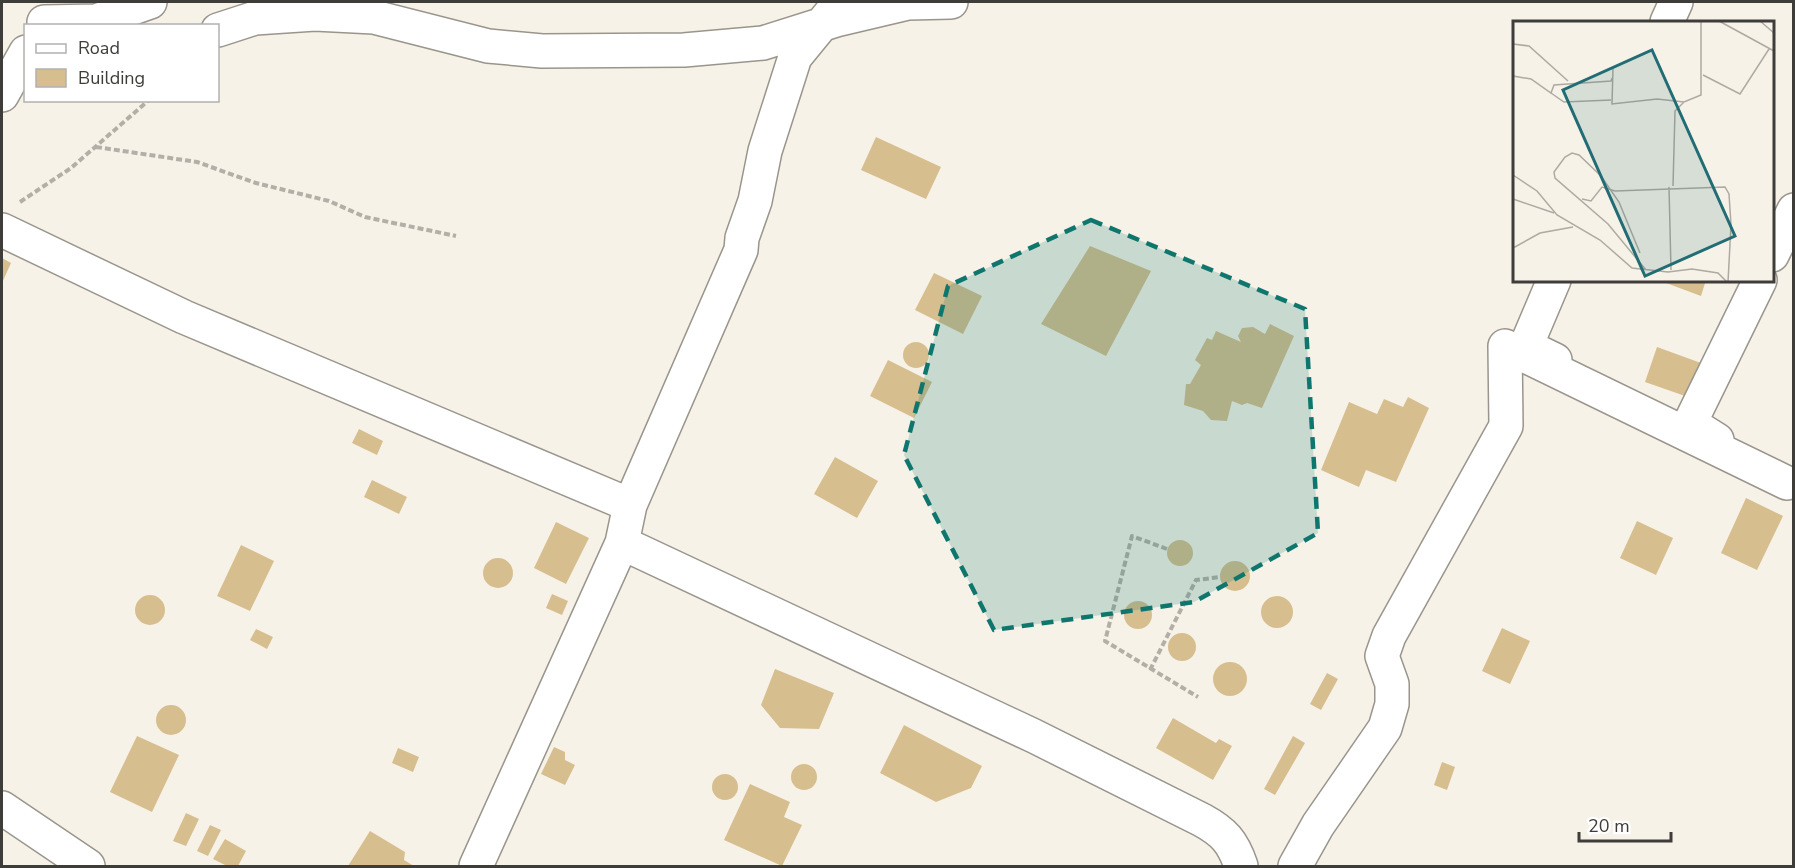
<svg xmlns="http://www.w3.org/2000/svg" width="1795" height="868" viewBox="0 0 1795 868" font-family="'Nunito Sans',sans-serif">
<rect width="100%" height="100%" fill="#f7f2e8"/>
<!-- building -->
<path fill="#d7be8f" d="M876,137l65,30 -15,32 -65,-29z
M1090,246l61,25 -45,85 -65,-32z
M2,258l9,5 -9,20z
M934,273l48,23 -19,38 -48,-24z
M1658,280h48l-5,16z
M1270,324l24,12 -32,72 -15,-5 -5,2 -10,-4 -5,20 -16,-1 -8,-9 -19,-6 2,-21h4l11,-19 -6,-5 12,-22 5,2 4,-9 25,11 -3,-6 4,-8 11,-1 12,7z
M903 355a13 13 0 1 1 26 0a13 13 0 1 1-26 0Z
M1657,347l44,16 -16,33 -40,-14z
M888,360l44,22 -18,36 -44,-22z
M1408,397l21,11 -33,74 -30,-12 -7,17 -38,-17 28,-68 28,12 7,-15 19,8z
M359,429l24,12 -6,14 -25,-12z
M835,457l43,24 -21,37 -43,-24z
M372,480l35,17 -8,17 -35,-17z
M1746,498l37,18 -26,54 -36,-17z
M1637,521l36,17 -17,37 -36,-17z
M556,522l33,16 -23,46 -32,-16z
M1167 553a13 13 0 1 1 26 0a13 13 0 1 1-26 0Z
M241,545l33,16 -24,50 -33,-15z
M483 573a15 15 0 1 1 30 0a15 15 0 1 1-30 0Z
M1220 576a15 15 0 1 1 30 0a15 15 0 1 1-30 0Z
M552,594l16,7 -6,14 -16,-7z
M135 610a15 15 0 1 1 30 0a15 15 0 1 1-30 0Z
M1261 612a16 16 0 1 1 32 0a16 16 0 1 1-32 0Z
M1124 615a14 14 0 1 1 28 0a14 14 0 1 1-28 0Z
M1502,628l28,13 -20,43 -28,-13z
M256,629l17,8 -6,12 -17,-9z
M1168 647a14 14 0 1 1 28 0a14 14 0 1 1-28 0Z
M1213 679a17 17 0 1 1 34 0a17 17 0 1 1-34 0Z
M775,669l59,24 -15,36 -39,-1 -19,-23z
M1327,673l11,6 -17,31 -11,-6z
M156 720a15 15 0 1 1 30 0a15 15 0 1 1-30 0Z
M1173,718l43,25 3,-4 13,7 -19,34 -57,-32z
M904,725l78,41 -11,22 -35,14 -56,-29z
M137,736l42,19 -27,57 -42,-20z
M1293,736l12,7 -30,52 -11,-6z
M554,747l11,5v8l10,5 -10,20 -24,-11z
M398,748l21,9 -6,15 -21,-9z
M1442,762l13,5 -8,23 -13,-5z
M791 777a13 13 0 1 1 26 0a13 13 0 1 1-26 0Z
M712 787a13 13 0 1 1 26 0a13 13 0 1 1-26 0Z
M750,784l40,18 -6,15 18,8 -20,41 -58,-26z
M186,813l13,6 -13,27 -13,-5z
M210,825l11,5 -13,26 -11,-5z
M370,831l35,21 -1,8 10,6h-66z
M225,839l21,12 -8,15h-11l-14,-7z"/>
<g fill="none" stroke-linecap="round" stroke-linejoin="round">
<!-- minor casing -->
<g stroke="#9a958c" stroke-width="36">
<path id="minor" d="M44,22l52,-1 54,-19
M1667,22l9,-20
M218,30l37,-12 60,-4 59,3 114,29 54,5 142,-1 79,-7 73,-23 72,-17 43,-1
M2,95l24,-43
M2,230l182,87 446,188
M1772,255l22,-45
M1554,280l-28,66 29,14
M1717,440l-27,-17 70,-143
M622,543l412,193 168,84c22,12 31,22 39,46
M2,808l86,58
M476,866l146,-323 8,-38 111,-255 1,-12 13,-37 10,-50 30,-94 45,-55
M1295,866l23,-41 67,-97 7,-24v-20l-10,-28 7,-20 117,-210 -1,-80 282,137"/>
</g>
<!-- path -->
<path stroke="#b3afa7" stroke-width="4" stroke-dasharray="6 3" stroke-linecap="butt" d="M96,147l101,15 59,21 73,18 36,16 91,19
M20,202l51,-34 78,-68
M1167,549l-35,-13 -27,105 93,56
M1150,670l46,-90 24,-3"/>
<!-- minor -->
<use href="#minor" stroke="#fff" stroke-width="33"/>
</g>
<!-- marked area -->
<path fill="#0f766e" fill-opacity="0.2" stroke="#0f766e" stroke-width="4.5" stroke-dasharray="12 8" stroke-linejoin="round" d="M1091,220l214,89 13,224 -124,69 -200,28 -90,-175 44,-169z"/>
<!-- overview -->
<g transform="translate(1513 21)">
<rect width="261" height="261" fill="#f7f2e8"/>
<path fill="none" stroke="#adaaa2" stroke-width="1.5" d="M206,0l55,30M247,0l14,12M0,23l16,2 39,35M100,47l-1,36 45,-5 27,3 17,-7v-74M190,54l37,19 29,-45M0,55l18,3 20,14 3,-8 57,-4 1,-3M38,72l13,9 47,-2M0,154l24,16 20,24 43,25 32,28 36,4 24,-3 26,4 9,9M160,165l2,-75 9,-9M156,166l2,83M0,178l41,14M69,178l9,2 11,-14 13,4 110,-4 4,7 2,31 -3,57M0,227l27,-15 33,-6M127,232l-21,-51 -18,-26 -22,-21 -7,-2 -7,4 -11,15 1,6 53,46 38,46"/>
<path fill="#226d75" fill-opacity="0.15" stroke="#226d75" stroke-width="3" d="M139,29l83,186 -90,40 -82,-186z"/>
<rect width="261" height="261" fill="none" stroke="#3f3d39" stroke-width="3"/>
</g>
<!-- border -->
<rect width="1795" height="868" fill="none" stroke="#3f3d39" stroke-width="6"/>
<!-- legend -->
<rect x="24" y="24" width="195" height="78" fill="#ffffff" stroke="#b2b1b0" stroke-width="1.5"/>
<rect x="36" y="44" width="30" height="9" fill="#ffffff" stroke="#b2b1b0" stroke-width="1.5"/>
<text x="78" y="54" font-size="18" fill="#3f3d39">Road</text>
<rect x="36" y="69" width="30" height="18" fill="#d7be8f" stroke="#b2b1b0" stroke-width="1.5"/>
<text x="78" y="84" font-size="18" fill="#3f3d39">Building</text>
<!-- scale -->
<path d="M1579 832v9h92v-9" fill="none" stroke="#3f3d39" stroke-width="3"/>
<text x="1588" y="832" font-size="18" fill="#3f3d39" stroke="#ffffff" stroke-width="4.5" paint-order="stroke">20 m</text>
</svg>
